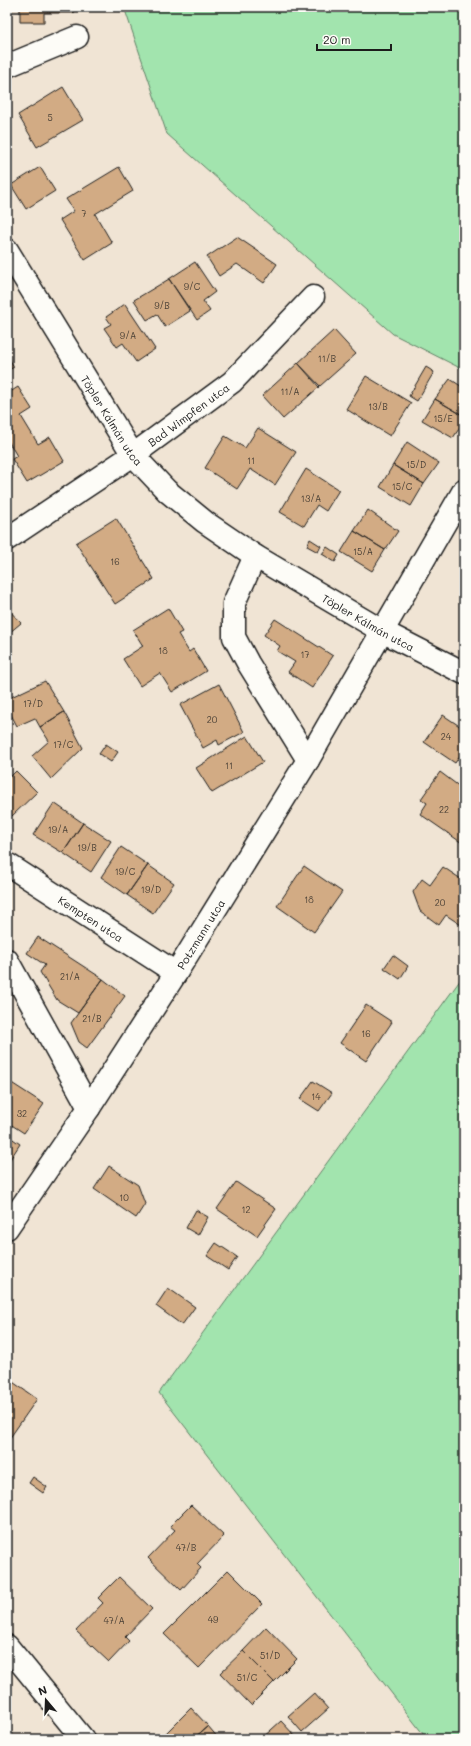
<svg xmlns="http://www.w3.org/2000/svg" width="471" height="1746" viewBox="0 0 471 1746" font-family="Mali,sans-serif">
<rect width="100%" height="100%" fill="#f0e4d4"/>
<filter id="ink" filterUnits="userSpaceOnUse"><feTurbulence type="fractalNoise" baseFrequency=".025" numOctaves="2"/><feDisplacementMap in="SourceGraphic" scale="8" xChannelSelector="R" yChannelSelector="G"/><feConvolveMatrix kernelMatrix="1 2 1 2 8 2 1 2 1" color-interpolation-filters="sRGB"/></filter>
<g filter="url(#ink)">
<!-- green -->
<path fill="#a2e4ae" stroke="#5f8065" d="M124,7h340v363l-71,-36 -226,-200z
M464,975v764h-37l-268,-346z"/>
<!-- building -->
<path fill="#d2ab84" stroke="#1c1c1c" d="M20,7h54v6h-30v9h-24z
M63,87l20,33 -46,27 -19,-32z
M40,167l15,24 -29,18 -15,-24z
M119,167l14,24 -38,23 17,29 -27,17 -25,-40 14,-9 -8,-12z
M237,237l40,27 -13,19 -27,-19 -18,12 -12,-19z
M195,262l20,30 -12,9 7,10 -13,9 -28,-41z
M169,279l21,32 -25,16 -8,-13 -10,6 -13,-20z
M125,304l30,45 -19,13 -13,-19 -6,4 -13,-19 7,-4 -5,-7z
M334,330l22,24 -36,32 -22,-23z
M7,355l7,12 -7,4z
M298,363l21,24 -36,32 -21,-23z
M426,367l8,5 -17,29 -8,-5z
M366,376l45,27 -21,33 -44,-27z
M450,379l14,9v28l-29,-17z
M18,387l14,22 -11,7 17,28 12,-7 14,24 -37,22 -15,-24 5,-3 -10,-17v-45z
M435,399l29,17v5l-11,17 -31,-18z
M258,428l38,24 -21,33 -25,-16 -13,20 -32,-21 20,-32 20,12z
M407,442l32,21 -15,21 -31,-19z
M393,465l31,19 -13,22 -31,-19z
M306,469l33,21 -13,21 -9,-6 -13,21 -24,-14z
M368,510l30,21 -13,19 -31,-19z
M116,518l38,61 -39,25 -39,-61z
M354,531l31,19 -13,21 -31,-19z
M310,539l11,7 -3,6 -11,-6z
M327,547l12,8 -4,7 -13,-8z
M7,608l14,15 -12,10 3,3 -5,4z
M168,608l14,24 -4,2 11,18 4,-3 13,22 -34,21 -12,-19 -20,13 -17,-27 20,-13 -10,-16z
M275,619l58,37 -21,32 -24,-16 7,-10 -18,-11 3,-5 -16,-11z
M45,681l19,31 -24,15 -5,-9 -18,8 -10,-19v-8z
M219,684l25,48 -25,13 -2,-5 -14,8 -23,-43z
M64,712l19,36 -32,31 -19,-23 17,-15 -9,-14z
M443,715l21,14v21l-9,13 -31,-21z
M247,736l16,26 -51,31 -16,-25z
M106,744l12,8 -7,10 -12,-8z
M16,771l21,21 -25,24 -5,-4v-32z
M440,772l24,18v49l-2,4 -42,-29 7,-11 -6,-4z
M54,803l29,20 -20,30 -30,-18z
M83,823l28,18 -20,31 -28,-19z
M121,847l27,18 -21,30 -26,-18z
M148,865l26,18 -21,30 -26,-18z
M304,866l38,26 -28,40 -37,-26z
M443,867l21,14v46l-18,-12 -7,10 -19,-14 -7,-19 9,-13 8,6z
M38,937l65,42 -25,34 -21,-13 -17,-28 5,-7 -18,-12z
M393,955l15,11 -8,13 -16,-11z
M103,979l22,17 -38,52 -8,-6 -8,-19z
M366,1005l26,17 -26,39 -26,-18z
M7,1080l37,24 -20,29 -17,-11z
M313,1081l19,12 -13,18 -19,-12z
M7,1135l13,9 -13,20z
M109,1166l29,19 7,19 -9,14 -42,-29z
M236,1182l40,27 -19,27 -40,-27z
M196,1210l12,7 -10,18 -12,-7z
M216,1243l21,14 -9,13 -21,-14z
M168,1288l27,19 -13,18 -26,-19z
M7,1378l30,21 -30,43z
M33,1477l14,10 -4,6 -14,-10z
M191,1505l33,31 -27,28 4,4 -20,22 -33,-32 27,-28 -5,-4z
M228,1570l34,34 -63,64 -35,-34z
M119,1577l33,32 -27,28 4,4 -20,21 -33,-31 27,-28 -5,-5z
M266,1627l31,32 -23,23 -31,-31z
M243,1651l31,31 -23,23 -31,-32z
M314,1693l14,16 -26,23 -14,-16z
M191,1708l17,18 -15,13h-33z
M281,1721l15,16 -2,2h-33z
M208,1726l11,13h-26z"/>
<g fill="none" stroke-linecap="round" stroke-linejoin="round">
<!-- street casing -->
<g stroke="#1c1c1c" stroke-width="25">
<g id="street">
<path d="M7,66l70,-29"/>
<path id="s1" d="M7,250l126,205 34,36 38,31 50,34 127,75 82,42"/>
<path id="s2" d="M7,539l126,-84 99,-73 81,-85"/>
<path d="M255,556l-21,47v34l14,26 60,97"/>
<path id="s3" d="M7,864l169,109"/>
<path d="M7,960l82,148"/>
<path id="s4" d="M7,1228l82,-120 87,-135 132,-213 156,-270"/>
<path d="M7,1646l76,93"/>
</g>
</g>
<!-- street -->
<use href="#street" stroke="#fdfcf7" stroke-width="22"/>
</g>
</g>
<g text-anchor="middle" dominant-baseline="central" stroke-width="3.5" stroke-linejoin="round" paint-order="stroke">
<!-- number labels -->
<g font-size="9" fill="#4a4036">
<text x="50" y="117">5</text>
<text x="84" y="213">7</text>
<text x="192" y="286">9/C</text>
<text x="162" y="305">9/B</text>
<text x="128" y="335">9/A</text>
<text x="327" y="358">11/B</text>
<text x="290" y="391">11/A</text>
<text x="378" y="406">13/B</text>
<text x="443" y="418">15/E</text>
<text x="251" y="460">11</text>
<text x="416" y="464">15/D</text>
<text x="402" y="486">15/C</text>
<text x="311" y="498">13/A</text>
<text x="363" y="551">15/A</text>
<text x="115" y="561">16</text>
<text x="163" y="650">18</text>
<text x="305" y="654">17</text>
<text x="33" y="703">17/D</text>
<text x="212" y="719">20</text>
<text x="446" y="736">24</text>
<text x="63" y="744">17/C</text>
<text x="229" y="765">11</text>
<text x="444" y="809">22</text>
<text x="58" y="829">19/A</text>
<text x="87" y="847">19/B</text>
<text x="125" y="871">19/C</text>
<text x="151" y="889">19/D</text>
<text x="309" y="899">18</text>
<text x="440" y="902">20</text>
<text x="70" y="976">21/A</text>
<text x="92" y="1018">21/B</text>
<text x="366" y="1033">16</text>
<text x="316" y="1096">14</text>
<text x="22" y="1113">32</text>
<text x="124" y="1197">10</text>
<text x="246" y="1209">12</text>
<text x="186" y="1547">47/B</text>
<text x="213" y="1619">49</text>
<text x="114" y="1620">47/A</text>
<text x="270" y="1655">51/D</text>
<text x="247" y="1677">51/C</text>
</g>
<!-- street labels -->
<g font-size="11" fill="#1c1c1c" stroke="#fdfcf7">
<text stroke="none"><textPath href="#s2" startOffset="220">Bad Wimpfen utca</textPath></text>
<text stroke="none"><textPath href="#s1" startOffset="200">Töpler Kálmán utca</textPath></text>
<text stroke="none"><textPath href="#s1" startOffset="531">Töpler Kálmán utca</textPath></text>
<text stroke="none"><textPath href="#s3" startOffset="100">Kempten utca</textPath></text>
<text stroke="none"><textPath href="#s4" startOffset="352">Potzmann utca</textPath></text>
</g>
</g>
<!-- margin -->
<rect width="471" height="1746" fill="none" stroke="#fdfcf7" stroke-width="24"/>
<rect x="12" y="12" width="447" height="1722" fill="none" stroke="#1c1c1c" stroke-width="1.5" filter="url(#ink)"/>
<!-- north arrow -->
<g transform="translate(46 1700) rotate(341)" stroke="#fdfcf7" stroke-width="3" paint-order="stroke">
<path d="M0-3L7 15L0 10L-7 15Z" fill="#1c1c1c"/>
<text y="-6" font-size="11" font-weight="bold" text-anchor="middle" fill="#1c1c1c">N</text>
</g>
<!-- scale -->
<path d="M317 44v6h74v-6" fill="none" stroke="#1c1c1c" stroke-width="2"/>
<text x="323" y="44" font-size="12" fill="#1c1c1c" stroke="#fdfcf7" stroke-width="3" paint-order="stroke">20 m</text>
</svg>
